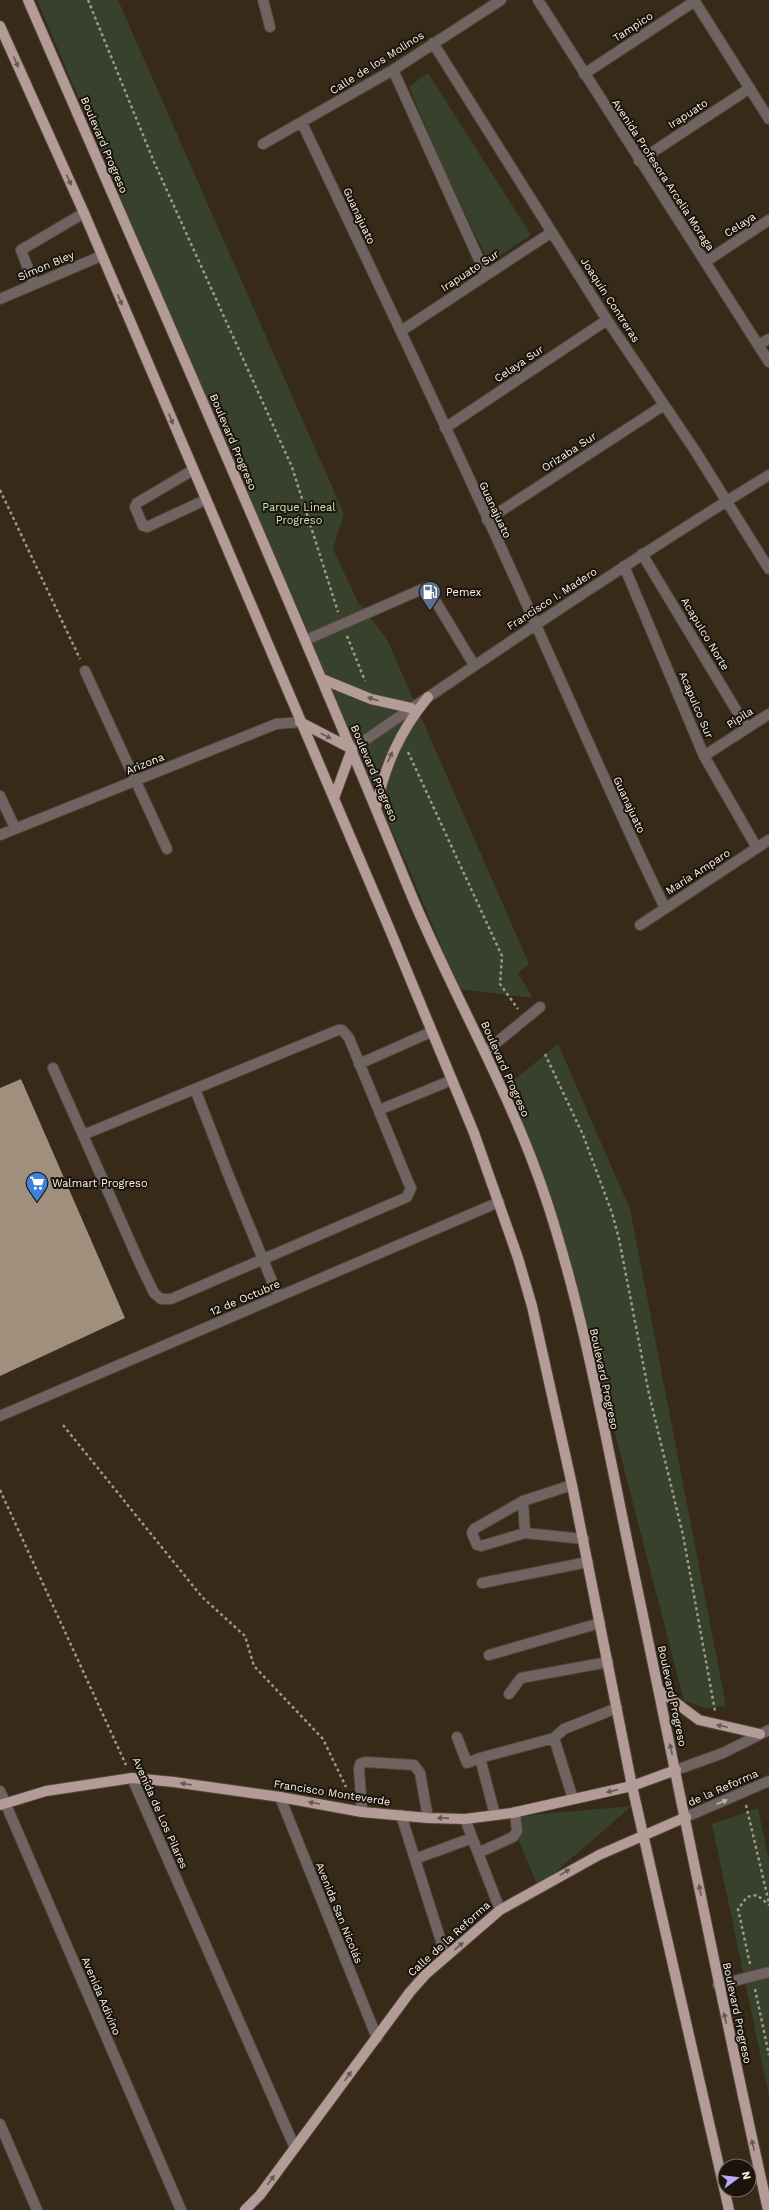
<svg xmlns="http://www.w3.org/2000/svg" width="769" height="2210" viewBox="0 0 769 2210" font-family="'Work Sans',sans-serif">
<rect width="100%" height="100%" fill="#372a19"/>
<!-- green -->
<path fill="#37412c" d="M37,0h81l226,514 -11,35 25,53 29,37 142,325 -11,9 15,25 -74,-9 -52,-125 -52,-115z
M428,73l103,162 -42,28 -46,-95 -34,-81z
M558,1044l72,165 96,497 -19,2 -23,-7 -106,-411 -33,-107 -36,-99z
M632,1806l-94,81 -29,-70z
M758,1808l11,53v235l-57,-272z"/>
<!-- building -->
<path fill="#9f8f7c" d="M21,1079l104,239 -125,58v-288z"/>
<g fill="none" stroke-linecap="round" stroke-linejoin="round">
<!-- minor casing -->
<g stroke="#534636" stroke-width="12">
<path id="minor" d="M263,0l7,27
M538,0l231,362
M694,0l75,119
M433,43l174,277 87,129 75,120
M393,70l93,205
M584,74l111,-73
M302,123c79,166 158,332 233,500 43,95 84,191 130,285
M263,144l130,-74 108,-70
M639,161l111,-73
M705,262l64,-42
M34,284l-13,-34 63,-37
M0,299l101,-43
M401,331l151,-99
M758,345l11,-6
M445,428l162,-108
M193,470l-56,33 -2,4 8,19 4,1 58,-27
M487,520l177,-115
M642,554l105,174
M624,566l80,190 53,92
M306,640l121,-53 47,78
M85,671l82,178
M352,749c137,-94 275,-187 417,-274
M704,756l65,-42
M0,796l15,32
M0,835l276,-111 24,-2
M640,925l129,-85
M338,1030h4l7,8 60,146 2,4 -4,9 -236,102h-10l-7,-6 -14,-29 -57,-129z
M485,1052l55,-45
M359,1064l72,-32
M53,1068l30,67
M195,1089l33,85 50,122
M379,1110l73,-30
M0,1416l499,-214
M572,1485l-49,16 -49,28 -2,4 5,12 4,1 44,-13 59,6
M523,1501l2,32
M482,1583l106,-21
M489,1655l111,-32
M509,1694l12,-16 87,-16
M457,1737l10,26 13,-5
M554,1738l10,-9 53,-21
M676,1770l47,-17 46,-23
M132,1778l163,370
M0,1791l181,419
M280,1797l97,241
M362,1812l-3,-43 1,-5 6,-2 48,3 6,8 8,45
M401,1815l45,142
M495,1815l-15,-57 74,-20 19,61
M686,1817l83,-36
M465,1819l35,91
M478,1853l35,-16 4,-6 -2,-19
M415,1859l57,-21
M718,1985l51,-13
M0,2124l37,86"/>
</g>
<!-- major casing -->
<g stroke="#534636" stroke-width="12">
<path id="major" d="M28,0c128,295 258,589 380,887 43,105 102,203 138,312 38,115 59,236 84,355 46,218 89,438 138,656
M0,26l84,187 303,710 87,210 44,125 14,48 40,179 60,301 97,424
M322,679l49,20 40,9
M300,722l52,27 -18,49
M376,808c9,-43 24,-77 52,-111
M659,1690l40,30 61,14
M0,1805l46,-14 86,-13 42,4 106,15 82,15 66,6 37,1 47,-6 120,-27 44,-16
M245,2210l15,-15 150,-203 16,-18 74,-64 99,-55 87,-38"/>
</g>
<!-- path -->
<path stroke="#a2988a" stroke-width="2.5" stroke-dasharray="3 3" stroke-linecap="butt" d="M88,0l66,162 138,305 46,145
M0,490l80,169
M347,636l18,45
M408,752l94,204 -2,28 18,25
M545,1054l38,81 29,78 7,26 30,155 34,141 32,176
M63,1425l139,172 43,39 9,30 69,73 23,48
M0,1490l126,275
M746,1805l23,98
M750,1964l-12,-55 9,-12 10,-2 12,10
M755,1989l14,66"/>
<!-- minor -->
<use href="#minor" stroke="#706462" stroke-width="10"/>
<!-- major -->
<use href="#major" stroke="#b39b98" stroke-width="10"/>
</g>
<!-- one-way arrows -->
<defs><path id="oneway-solid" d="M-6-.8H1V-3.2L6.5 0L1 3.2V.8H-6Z"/></defs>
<g fill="#665852">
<use href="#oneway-solid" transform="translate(16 62) rotate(66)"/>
<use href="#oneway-solid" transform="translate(69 180) rotate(66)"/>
<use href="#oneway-solid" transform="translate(120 300) rotate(67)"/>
<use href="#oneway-solid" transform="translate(171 419) rotate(67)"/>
<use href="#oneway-solid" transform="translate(373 699) rotate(-163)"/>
<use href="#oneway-solid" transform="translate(326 736) rotate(28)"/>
<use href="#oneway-solid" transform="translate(390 757) rotate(-67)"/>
<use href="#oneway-solid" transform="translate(722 1726) rotate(-168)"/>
<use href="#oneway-solid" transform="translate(671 1749) rotate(-102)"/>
<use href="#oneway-solid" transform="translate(186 1784) rotate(-171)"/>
<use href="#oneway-solid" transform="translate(612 1791) rotate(167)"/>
<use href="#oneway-solid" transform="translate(314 1803) rotate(-170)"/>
<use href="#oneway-solid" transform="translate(443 1818) rotate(-179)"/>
<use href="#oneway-solid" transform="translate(565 1872) rotate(-31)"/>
<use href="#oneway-solid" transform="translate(700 1890) rotate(-101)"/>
<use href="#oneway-solid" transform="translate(459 1946) rotate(-40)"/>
<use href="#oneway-solid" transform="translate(725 2018) rotate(-103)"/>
<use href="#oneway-solid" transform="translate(348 2076) rotate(-54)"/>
<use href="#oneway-solid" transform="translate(753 2145) rotate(-103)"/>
<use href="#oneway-solid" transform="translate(271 2180) rotate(-53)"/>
</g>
<use fill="#bdb3ac" href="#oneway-solid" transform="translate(722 1802) rotate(-23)"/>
<!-- icons -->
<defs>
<g id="fuel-pin" transform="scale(1.15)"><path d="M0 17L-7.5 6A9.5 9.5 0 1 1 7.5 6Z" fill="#5c6f8a" stroke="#1a140c"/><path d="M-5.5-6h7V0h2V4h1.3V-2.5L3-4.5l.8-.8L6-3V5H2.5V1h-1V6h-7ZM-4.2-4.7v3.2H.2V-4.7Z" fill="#fff"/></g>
<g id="supermarket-pin" transform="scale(1.15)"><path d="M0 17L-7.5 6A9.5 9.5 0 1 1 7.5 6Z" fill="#3f7fe0" stroke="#1a140c"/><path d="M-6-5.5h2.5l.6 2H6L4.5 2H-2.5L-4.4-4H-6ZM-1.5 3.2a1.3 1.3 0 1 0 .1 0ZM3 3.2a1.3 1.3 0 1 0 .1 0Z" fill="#fff"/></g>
</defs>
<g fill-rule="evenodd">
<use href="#fuel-pin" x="430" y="592"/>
<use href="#supermarket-pin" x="37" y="1183"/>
</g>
<g text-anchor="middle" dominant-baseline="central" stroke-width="4" stroke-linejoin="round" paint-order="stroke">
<!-- street labels -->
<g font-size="11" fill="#fcf3e8" stroke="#1a140c">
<text transform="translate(633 27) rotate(-33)">Tampico</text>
<text transform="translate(377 63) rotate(-32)">Calle de los Molinos</text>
<text transform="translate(688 114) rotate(-33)">Irapuato</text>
<text transform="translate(104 145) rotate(67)">Boulevard Progreso</text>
<text transform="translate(663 175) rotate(57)">Avenida Profesora Arcelia Moraga</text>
<text transform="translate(359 216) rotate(65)">Guanajuato</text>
<text transform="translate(740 225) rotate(-33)">Celaya</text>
<text transform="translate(46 266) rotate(-23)">Simon Bley</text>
<text transform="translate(470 271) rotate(-33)">Irapuato Sur</text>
<text transform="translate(610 300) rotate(57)">Joaquín Contreras</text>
<text transform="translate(519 364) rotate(-34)">Celaya Sur</text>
<text transform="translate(233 442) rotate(67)">Boulevard Progreso</text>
<text transform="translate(569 452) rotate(-33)">Orizaba Sur</text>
<text transform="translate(495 510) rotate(65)">Guanajuato</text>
<text transform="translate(552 599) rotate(-33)">Francisco I. Madero</text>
<text transform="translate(705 634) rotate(59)">Acapulco Norte</text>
<text transform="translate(696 705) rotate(67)">Acapulco Sur</text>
<text transform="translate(740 718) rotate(-33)">Pípila</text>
<text transform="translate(145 764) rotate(-22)">Arizona</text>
<text transform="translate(374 773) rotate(67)">Boulevard Progreso</text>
<text transform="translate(629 805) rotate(65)">Guanajuato</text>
<text transform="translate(698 872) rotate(-33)">María Amparo</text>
<text transform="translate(505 1069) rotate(66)">Boulevard Progreso</text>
<text transform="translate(245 1298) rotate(-23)">12 de Octubre</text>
<text transform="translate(604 1379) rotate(78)">Boulevard Progreso</text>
<text transform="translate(672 1696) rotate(78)">Boulevard Progreso</text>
<text transform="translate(723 1788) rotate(-24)">de la Reforma</text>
<text transform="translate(332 1793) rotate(9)">Francisco Monteverde</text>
<text transform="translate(160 1813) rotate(66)">Avenida de Los Pilares</text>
<text transform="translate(339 1913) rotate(68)">Avenida San Nicolás</text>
<text transform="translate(449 1939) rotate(-42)">Calle de la Reforma</text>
<text transform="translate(101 1996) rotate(67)">Avenida Adivino</text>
<text transform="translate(737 2013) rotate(78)">Boulevard Progreso</text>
</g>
<!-- park labels -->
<g font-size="11" fill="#cce6b0" stroke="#1a140c">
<text x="299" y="507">Parque Lineal<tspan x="299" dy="13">Progreso</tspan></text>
</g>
<!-- poi labels -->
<g font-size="11" fill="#fcf3e8" stroke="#1a140c" text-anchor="start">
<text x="446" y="592">Pemex</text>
<text x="52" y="1183">Walmart Progreso</text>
</g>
</g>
<!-- north arrow -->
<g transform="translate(737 2178) rotate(75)"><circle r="19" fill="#1a140c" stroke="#746d64"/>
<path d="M0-3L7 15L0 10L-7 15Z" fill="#bbaaf6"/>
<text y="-6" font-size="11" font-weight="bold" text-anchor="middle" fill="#fcf3e8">N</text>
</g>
</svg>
